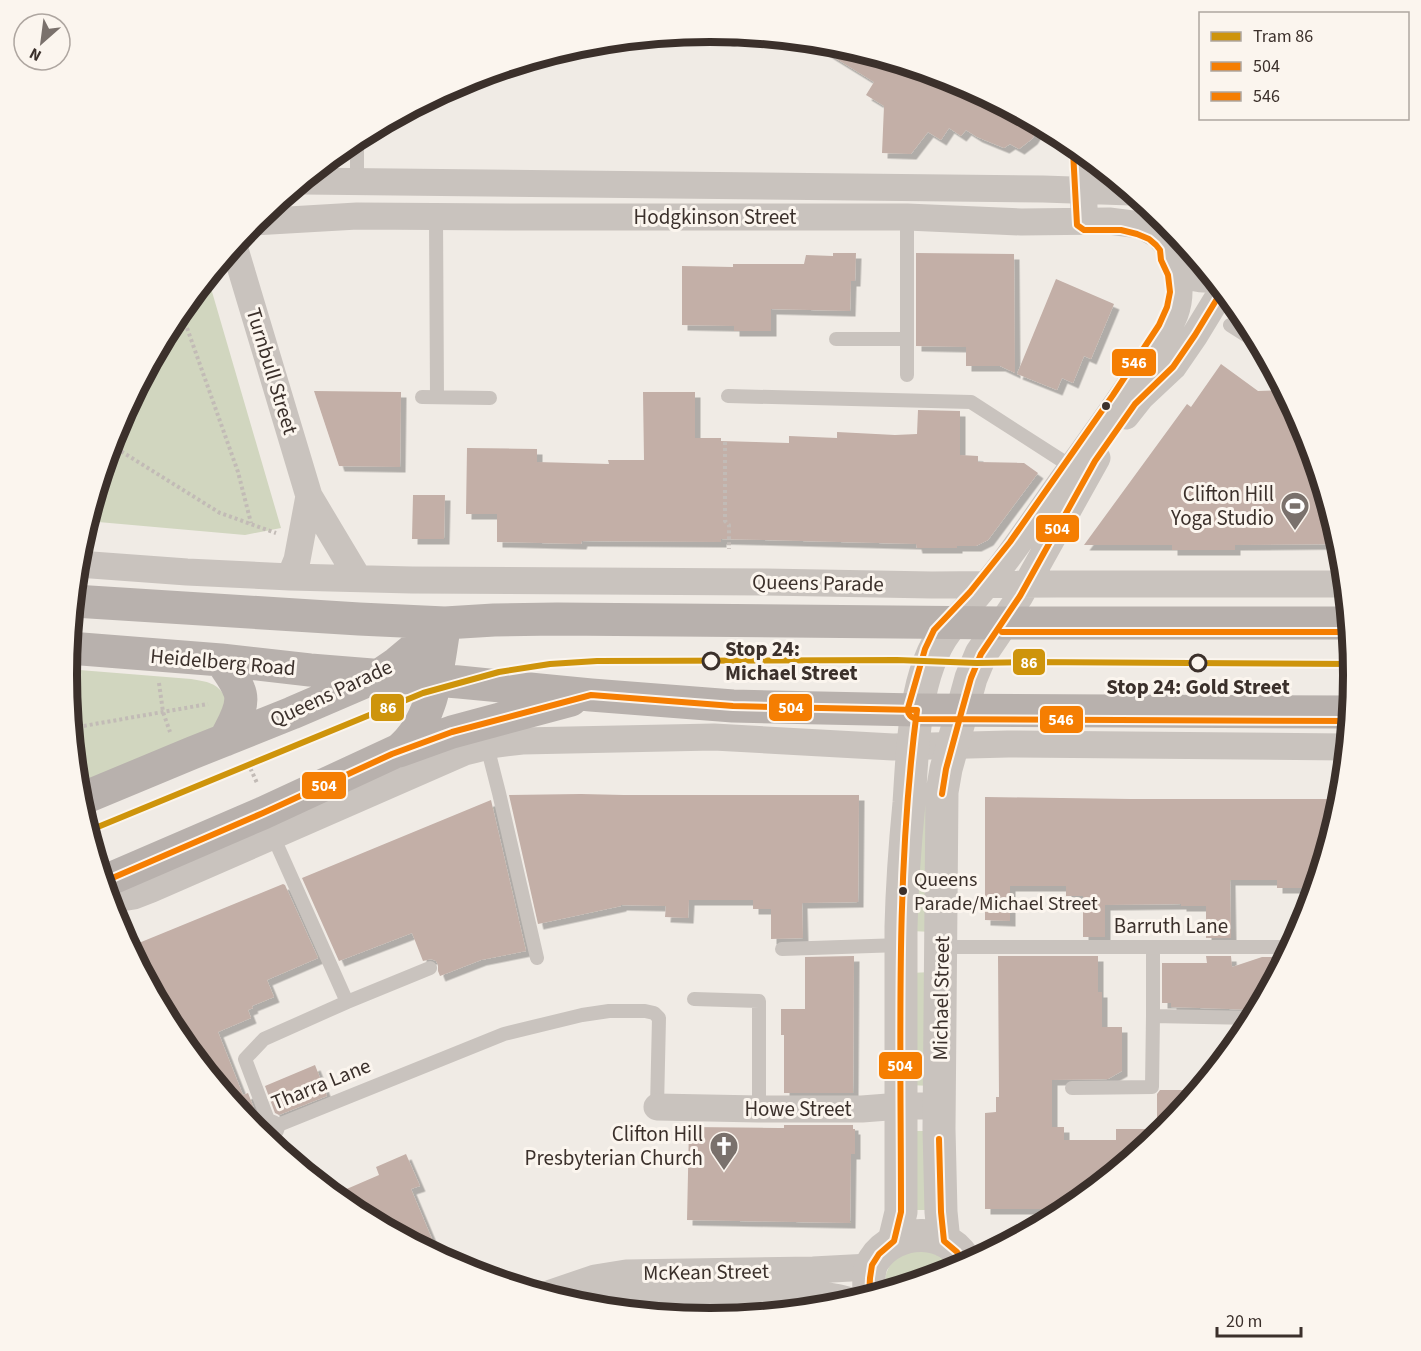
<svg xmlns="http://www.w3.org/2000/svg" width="1421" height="1351" viewBox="0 0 1421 1351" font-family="'Source Sans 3',sans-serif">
<defs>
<filter id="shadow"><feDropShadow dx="5.5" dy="5.5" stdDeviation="0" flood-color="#0004"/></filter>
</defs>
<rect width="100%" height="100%" fill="#f0ebe5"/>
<!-- green -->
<path fill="#d1d6bf" d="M208,278l73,250 -36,7 -158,-14 29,-92 59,-112z
M67,669l124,10c16,3 26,3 35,19l-6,24 -11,9 -132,54 -10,-110z
M918,800h16l-1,132 -22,-1z
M933,972l-1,114 -24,-1 1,-112z
M907,1131h23l1,79h-23z
M922,1249l23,9 9,13 -69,21c-2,-12 2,-28 13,-35 6,-4 17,-6 24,-8z"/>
<!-- building -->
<path fill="#c3afa7" filter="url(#shadow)" d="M816,42l20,2 121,37 84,44 -9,14 -13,10 -9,-5 -6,4 -27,-11 -11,-7 -5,6 -12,-8 -8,12 -13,-8 -17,22 -29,-1 2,-47 -18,-11 8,-13 -60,-37z
M833,253h23l-1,28h-4l-1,30 -79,-2v22h-37v-5l-52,-1v-59l51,1v-3h71l2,-9 27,1z
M916,253l98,1 1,119 -15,-7h-34v-19l-50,-1z
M1056,279l58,25 -23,55 -7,-3 -11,27 -11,-5 -5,12 -40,-16z
M1221,364l37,27 27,-1 21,39 34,115 -105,1v5h-63v-5h-88l103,-141 4,3z
M314,391l87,1 -1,75 -61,-1z
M643,392h52v46h26v3l68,2v-7l48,2v-6l58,3 22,-1 1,-24 42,1v44l18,1v6l46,1 14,10 -50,67 -12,6h-19v2h-40l-1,-4 -195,-5v3l-139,-1 -1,3 -84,-2v-28h-31l1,-66 70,1v13l72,2 -1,-4h36z
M413,495h32l-1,44h-32z
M581,794l43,1h235l-1,107 -56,1 1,35 -32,1v-30h-18v-9h-64l-1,18 -23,-1 1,-11 -45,-1v1l-83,18 -29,-129z
M985,797l146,2h211l-26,89h-39v-8h-47l1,58h-25v-32h-25v-2l-76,1v32h-22v-41h-17v-10h-56v35l-25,-1z
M491,800l35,151 -45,9 -41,16 -2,-5v-6l-2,-4 -5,-2 -8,2 -11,-28 -73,28 -37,-83z
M283,884l2,1 33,73 -51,22 7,17 -22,9 1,2 -5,2 3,8 -33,14 25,63 5,-2 9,23 -9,6 -73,-89 -46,-86z
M854,956l-1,137h-69v-58h-3v-26h24v-52z
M998,956h100v36h4v35h20v44l-14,8 -56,1v47h12v13h52v-11h41v-35l3,-4h23l-1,21 -16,20 -98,80 -9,5h-13l-1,-7h-60v-96l11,-1v-15h3z
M1206,956h25l1,11 30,-10h25l-29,53 -87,-3v-4h-9v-40h45z
M315,1065l12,31 -48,19 -4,-2 -10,-27z
M784,1125h69v4h2v25h-4l-1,69 -163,-3 2,-93 91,1h4z
M406,1154l14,32 -9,3 29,69 -88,-47 -2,-2 -8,-18 37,-16 -3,-8z"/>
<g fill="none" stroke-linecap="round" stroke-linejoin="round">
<!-- path -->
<path stroke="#c2bbb6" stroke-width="4" stroke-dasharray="3 3" stroke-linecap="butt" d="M181,311l57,161 13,51
M725,442v79l4,4v24
M111,445l109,68 56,20
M159,683l4,29 7,20
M72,728l136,-24
M248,763l9,20"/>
<!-- service -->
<path stroke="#c9c3be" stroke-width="14" d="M722,33l12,7 4,-6
M357,138v44
M436,217l1,179
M1230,325l30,19
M836,339h71
M907,375v-158
M728,396l243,6 101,65
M422,397l68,1
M487,746l12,47 38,165
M273,836l74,166 -83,37 -19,20 26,69 233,-94 78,-19 27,-4h36l9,2 5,5 -2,89
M941,947h351
M782,949l119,-4
M694,999l65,2v108
M347,1002l83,-34
M1153,1016v-69
M1072,1088l80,-1 1,-71 101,2
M684,1317v-27"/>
<!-- minor -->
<path stroke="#c9c3be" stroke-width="27" d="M1082,151l2,56
M303,181l740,8 88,3
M253,222l104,-6 169,1h381l114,5 88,-1 31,4 18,10 11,12
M234,246l75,250 49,82
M1170,256c9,18 24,25 44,23
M1126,416l15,-19 32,-30 22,-32 28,-46
M78,564l109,8 103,5 122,3 354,2 166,3 124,-1h289
M290,577l7,-17 12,-64
M953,622c39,-39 69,-84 101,-130 26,-37 54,-74 79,-112 14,-22 33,-43 42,-66 6,-16 5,-34 -1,-49
M1002,623l18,-27 77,-138
M109,900l25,-4 18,-7 313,-137 32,-8 25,-3 192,-4 179,10 115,-3 339,3
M657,1107l102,2h103l39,-3h38
M258,1133l13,-5
M545,1295l50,-17 31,-5 187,-3 57,-3
M577,1305c61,-17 126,-11 189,-10 25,0 64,-3 87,7"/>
<!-- tertiary -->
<path stroke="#c9c3be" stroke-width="33" d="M894,1241l7,-29v-285c1,-42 4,-83 8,-124 4,-56 4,-138 44,-181
M944,1241l-3,-29 -2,-83 3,-337 4,-23 25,-91 10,-24 21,-31
M869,1297c0,-11 -2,-27 5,-37 21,-33 77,-34 93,5"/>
<!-- primary -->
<path stroke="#b8b1ad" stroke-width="33" d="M74,601l285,18 86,4 49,-3 63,-1 445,4h347
M69,648l152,12 89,10 149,12 132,13 142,11 184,4 434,2
M221,660c6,10 14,19 18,30 7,16 -7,35 -14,50
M399,751l53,-19 119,-32
M79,800l113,-47 100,-40 86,-37 19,-13 48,-40
M103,882l160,-69 136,-63c37,-30 38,-84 46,-127"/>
<!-- bus-1 casing -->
<g stroke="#fbf5ee" stroke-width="10">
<path id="bus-1" d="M942,794l4,-25 16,-59 9,-32 10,-24 39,-58 75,-135 40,-57 38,-37 22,-32 28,-46
M103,882l160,-69 129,-59 60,-22 139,-37 142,11 184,4c-22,166 -16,335 -16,502l-7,29 -15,13 -7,11 -2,13 -1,19
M939,1139l2,73 3,29 13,11 10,13"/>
</g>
<!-- bus-2 casing -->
<g stroke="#fbf5ee" stroke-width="10">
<path id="bus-2" d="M1073,151l4,74 7,5h37l16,4 12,5 7,6 4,5 1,10 7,15 2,17 -3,15 -8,18 -46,70 -103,147 -40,50 -36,38 -9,19 -17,59c-1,6 3,10 9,11l433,2
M1002,632h347"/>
</g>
<!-- bus-1 -->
<use href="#bus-1" stroke="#f57e02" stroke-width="6"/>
<!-- bus-2 -->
<use href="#bus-2" stroke="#f57e02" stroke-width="6"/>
<!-- tram-1 casing -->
<g stroke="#fbf5ee" stroke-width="10">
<path id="tram-1" d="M88,831l335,-138 76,-21 51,-8 47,-3 300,-1 80,3 48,-1 328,2"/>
</g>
<!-- tram-1 -->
<use href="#tram-1" stroke="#ce940b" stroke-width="6"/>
</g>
<!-- icons -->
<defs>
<g id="stadium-pin" transform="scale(1.5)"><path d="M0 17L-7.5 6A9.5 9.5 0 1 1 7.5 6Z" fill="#7a716c" stroke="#fbf5ee"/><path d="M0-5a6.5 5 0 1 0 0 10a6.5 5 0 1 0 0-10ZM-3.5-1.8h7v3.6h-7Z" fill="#fff"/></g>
<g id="church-pin" transform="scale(1.5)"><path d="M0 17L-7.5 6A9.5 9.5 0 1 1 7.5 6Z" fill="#7a716c" stroke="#fbf5ee"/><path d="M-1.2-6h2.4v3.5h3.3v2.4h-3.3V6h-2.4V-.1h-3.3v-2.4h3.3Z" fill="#fff"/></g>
</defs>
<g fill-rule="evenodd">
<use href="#stadium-pin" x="1295" y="506"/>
<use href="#church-pin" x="724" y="1146"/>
</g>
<!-- markers -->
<g fill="#3b302b" stroke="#fbf5ee" stroke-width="2">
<circle cx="1106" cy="406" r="5"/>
<circle cx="903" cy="891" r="5"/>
</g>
<g fill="#fbf5ee" stroke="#3b302b" stroke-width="3">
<circle cx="711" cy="661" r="8"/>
<circle cx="1198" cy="663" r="8"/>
</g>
<g text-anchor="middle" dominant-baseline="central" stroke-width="6" stroke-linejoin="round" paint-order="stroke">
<!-- bus labels -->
<g font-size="20" fill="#3b302b" stroke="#fbf5ee" text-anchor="start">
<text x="914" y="880">Queens<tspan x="914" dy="24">Parade/Michael Street</tspan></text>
</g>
<!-- street labels -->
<g font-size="21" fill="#3b302b" stroke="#fbf5ee">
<text x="715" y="217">Hodgkinson Street</text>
<text transform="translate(272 371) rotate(73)">Turnbull Street</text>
<text transform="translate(818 583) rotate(1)">Queens Parade</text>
<text transform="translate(223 662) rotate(5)">Heidelberg Road</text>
<text transform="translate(331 693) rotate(-25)">Queens Parade</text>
<text x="1171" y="926">Barruth Lane</text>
<text transform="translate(941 998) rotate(-89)">Michael Street</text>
<text transform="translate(321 1084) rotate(-22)">Tharra Lane</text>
<text x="798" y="1109">Howe Street</text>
<text transform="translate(706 1272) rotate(-1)">McKean Street</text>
</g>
<!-- poi labels -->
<g font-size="21" fill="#3b302b" stroke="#fbf5ee" text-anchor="end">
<text x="1274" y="494">Clifton Hill<tspan x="1274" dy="24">Yoga Studio</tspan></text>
<text x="703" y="1134">Clifton Hill<tspan x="703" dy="24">Presbyterian Church</tspan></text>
</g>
<!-- stop labels -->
<g font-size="21" font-weight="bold" fill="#3b302b" stroke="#fbf5ee" text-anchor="start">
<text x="725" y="649">Stop 24:<tspan x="725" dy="24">Michael Street</tspan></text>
<text x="1198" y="687" text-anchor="middle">Stop 24: Gold Street</text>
</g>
</g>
<!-- crop -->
<path d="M0 0H1421V1351H0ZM77 675a633 633 0 1 1 1266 0a633 633 0 1 1-1266 0Z" fill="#fbf5ee" fill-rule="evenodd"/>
<path fill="none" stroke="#3b302b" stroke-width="8" d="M77 675a633 633 0 1 1 1266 0a633 633 0 1 1-1266 0Z"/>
<g stroke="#fbf5ee" stroke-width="2">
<rect x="1111" y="348" width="46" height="29" rx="6" fill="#f57e02"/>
<rect x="1035" y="514" width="45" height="29" rx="6" fill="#f57e02"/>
<rect x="1012" y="648" width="34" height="28" rx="6" fill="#ce940b"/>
<rect x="768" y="693" width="45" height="29" rx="6" fill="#f57e02"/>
<rect x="370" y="693" width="35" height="29" rx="6" fill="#ce940b"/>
<rect x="1039" y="705" width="45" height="29" rx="6" fill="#f57e02"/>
<rect x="301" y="771" width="46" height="29" rx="6" fill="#f57e02"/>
<rect x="878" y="1051" width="45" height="29" rx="6" fill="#f57e02"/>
</g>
<g font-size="16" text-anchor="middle" font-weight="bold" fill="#fff">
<text x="1134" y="368">546</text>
<text x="1057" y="534">504</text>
<text x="1029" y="668">86</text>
<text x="791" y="713">504</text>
<text x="388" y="713">86</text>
<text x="1061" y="725">546</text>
<text x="324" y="791">504</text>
<text x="900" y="1071">504</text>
</g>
<!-- legend -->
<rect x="1199" y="12" width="210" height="108" fill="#fbf5ee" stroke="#aea6a0" stroke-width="1.5"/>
<rect x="1211" y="32" width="30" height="9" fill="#ce940b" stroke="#aea6a0" stroke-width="1.5"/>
<text x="1253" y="42" font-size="18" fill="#3b302b">Tram 86</text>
<rect x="1211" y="62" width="30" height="9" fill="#f57e02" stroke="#aea6a0" stroke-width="1.5"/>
<text x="1253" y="72" font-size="18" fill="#3b302b">504</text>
<rect x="1211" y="92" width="30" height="9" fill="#f57e02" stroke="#aea6a0" stroke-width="1.5"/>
<text x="1253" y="102" font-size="18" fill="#3b302b">546</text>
<!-- north arrow -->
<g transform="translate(42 42) rotate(208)"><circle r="28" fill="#fbf5ee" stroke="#aea6a0" stroke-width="1.5"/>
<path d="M0-4.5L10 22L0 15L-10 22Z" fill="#7a716c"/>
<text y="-9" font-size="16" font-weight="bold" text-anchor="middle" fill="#3b302b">N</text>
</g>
<!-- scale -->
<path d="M1217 1327v9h84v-9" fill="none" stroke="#3b302b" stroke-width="3"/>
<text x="1226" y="1327" font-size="18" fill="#3b302b" stroke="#fbf5ee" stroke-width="4.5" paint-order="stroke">20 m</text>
</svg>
